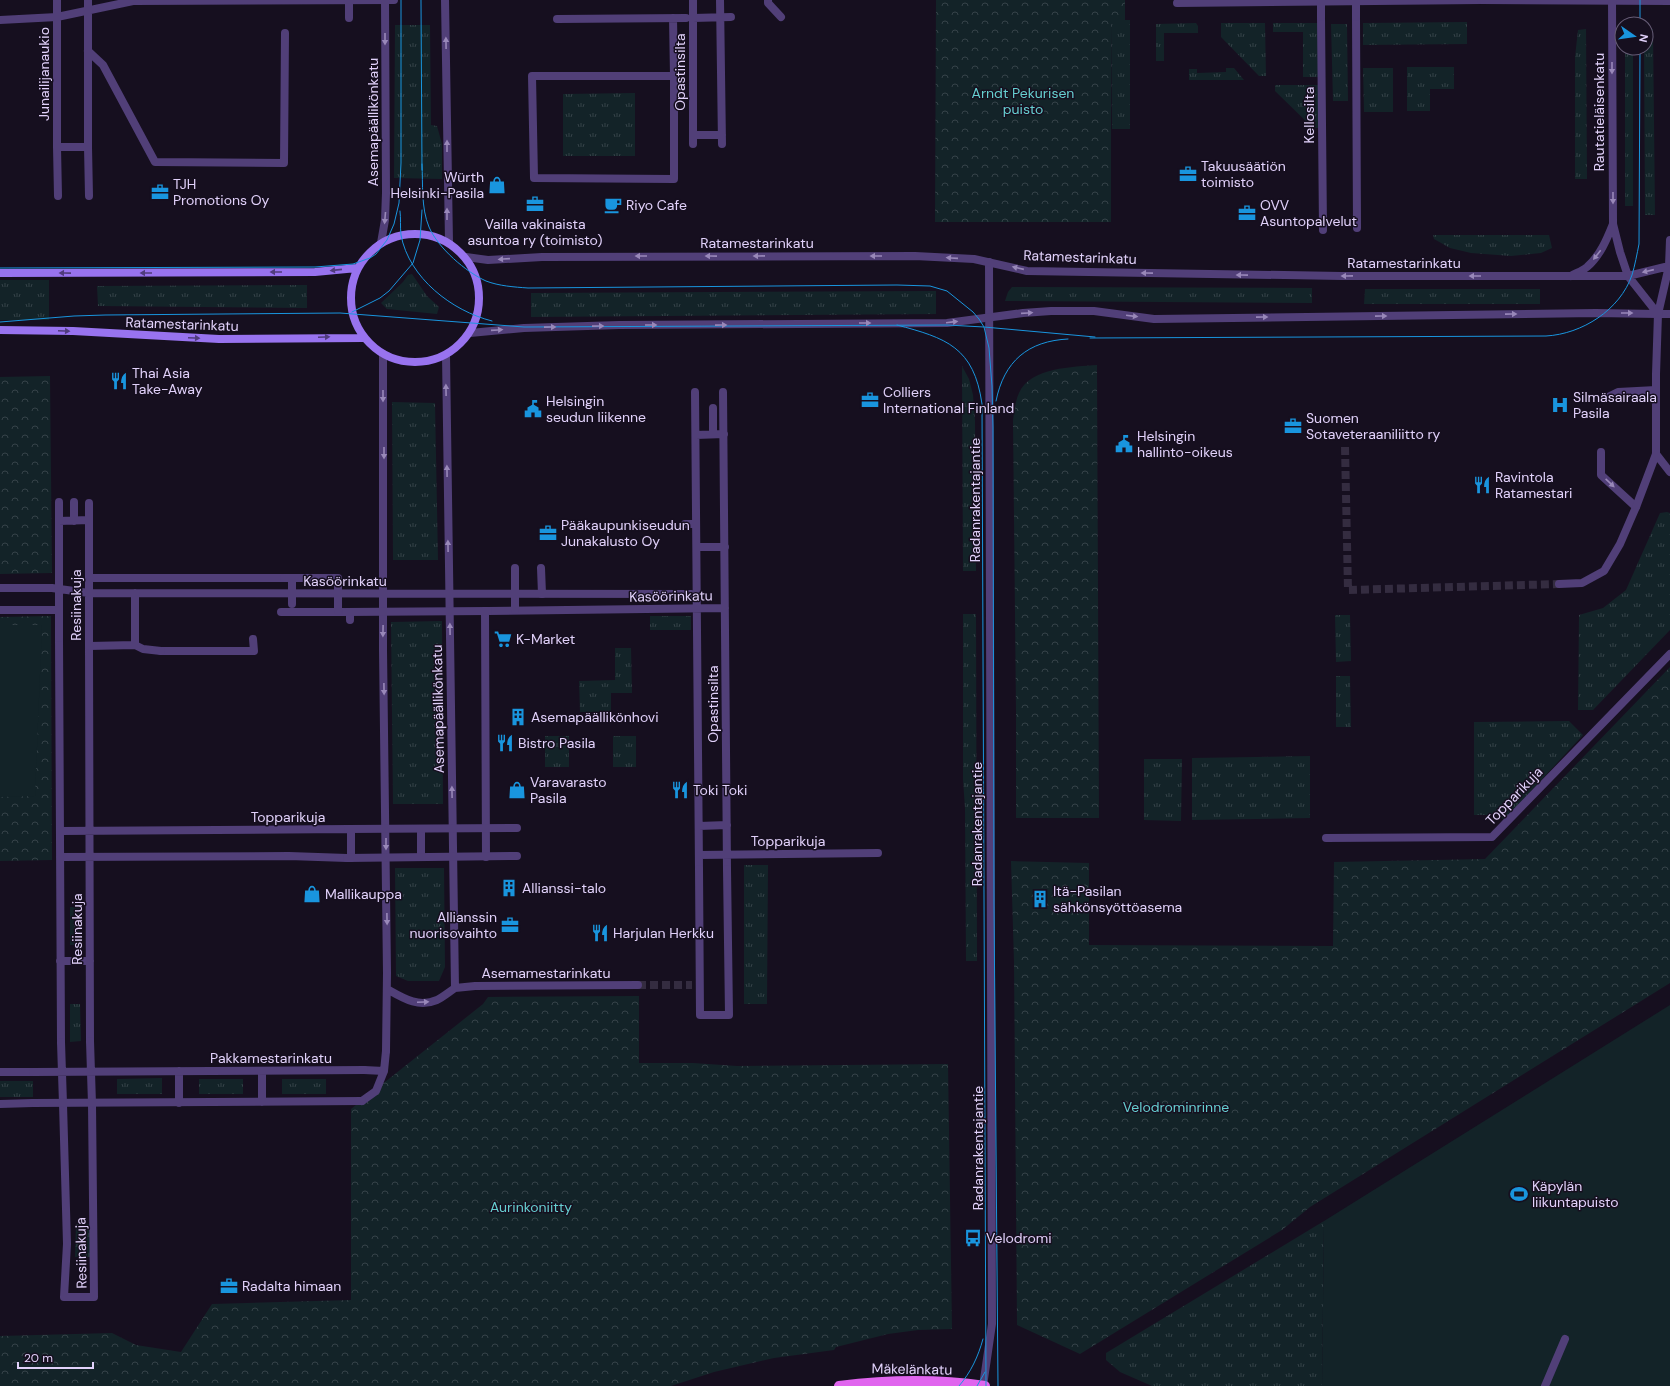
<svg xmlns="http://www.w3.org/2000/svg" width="1670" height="1386" viewBox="0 0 1670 1386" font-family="'DM Sans',sans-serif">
<defs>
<pattern id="grass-tufts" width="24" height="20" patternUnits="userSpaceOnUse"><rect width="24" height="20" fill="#132328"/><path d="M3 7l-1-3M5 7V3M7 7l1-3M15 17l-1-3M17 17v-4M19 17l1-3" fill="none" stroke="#354248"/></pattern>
<pattern id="forest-crowns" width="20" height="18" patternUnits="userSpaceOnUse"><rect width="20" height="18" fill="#132328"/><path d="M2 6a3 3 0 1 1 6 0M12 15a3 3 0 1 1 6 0" fill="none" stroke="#354248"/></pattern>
</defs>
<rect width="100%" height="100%" fill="#160f1f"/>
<!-- grass -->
<path fill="url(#grass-tufts)" d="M1111,20h19v109h-18z
M1467,22v22l-104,1v-22z
M1196,23l2,3v7h-34v28h-8v-37z
M1221,23h44l1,53h-7l-38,-39z
M1273,23h46v54h-16v-45h-30z
M1331,24h16l1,77h-15z
M395,25h35l1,100 6,1 5,18v35l-48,-1z
M1586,29l1,150h-12v-122l3,-27z
M1646,29h7l2,186h-10l-1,-167h2z
M1625,48h8v158h-8z
M1407,67h47v22h-24v22h-23z
M1226,68h8l10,12h-55v-11h8v4l29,-1z
M1363,68h30v44h-29z
M1275,85h44v43h-6l-38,-37z
M635,93v63h-72v-62z
M1433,235h116l3,13 -11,5 -30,3 -40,-3 -21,-5 -16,-9z
M412,274l15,22 12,11 -2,7 -50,-5 -6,-6 22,-21 5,-7z
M0,280h49v40h-49z
M307,285v23l-209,-2 -1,-20z
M1012,287l300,1v15l-307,-2 3,-9z
M1365,289h175v15h-176z
M936,291v23l-405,3v-24z
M962,366l7,13 4,16 2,26 1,150h-13z
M392,402l43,1 3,157h-45z
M1667,512l3,1v117l-77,80h-15l1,-95 24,-7 23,-18 34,-77z
M963,614h13l1,347h-11l-1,-153 -2,-28z
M1335,615h15l1,46 -15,1z
M650,616h41v14h-41z
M442,621l1,183h-50l-2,-182z
M615,648h16l1,45h-21v19h-31l-1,-31 36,-1z
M1336,676h14l1,51h-15z
M1569,721l14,14 -79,85 -6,-5h-24v-93z
M545,736h24v31h-24z
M613,736h23v31h-23z
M1310,756v62l-118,2v-62z
M1144,759h38l-1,62 -37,-1z
M744,865h24l-1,139h-23z
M395,868h49l1,99 -6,14h-31l-12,-5z
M70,907h10v38h-10z
M70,1004h10l1,37 -11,1z
M162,1078v16h-45v-15z
M199,1079h44v15h-44z
M282,1079h44v15h-44z
M0,1081h33v16h-33z
M1324,1221l-2,165h-170l-32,-14 -14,-12v-7z
M76,1224h15v33h-16z"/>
<!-- forest -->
<path fill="url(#forest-crowns)" d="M936,0h189v20h-14v202h-176z
M1097,365l2,453h-83v-107l-3,-290c1,-9 2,-19 6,-28 11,-26 55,-26 78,-28z
M50,376l2,197 -52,1v-197z
M51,616l1,244 -52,1v-244z
M1670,667v316l-360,224 -28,23 -202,124 -63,-29 -3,-363 -3,-101 78,2v82l244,1 1,-84 151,-3z
M639,996v67h54l44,3 211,-2 4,265 -34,1 -30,4 -52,13 -2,3 -60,8 -60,14 -43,14h-671v-50l112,-3 24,12 45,7 31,-48 139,-4v-191l132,-105 5,-7z"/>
<!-- pitch -->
<path fill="#132328" d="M0,625h42l-7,171 -35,1z
M1670,1005v381h-348l2,-165z"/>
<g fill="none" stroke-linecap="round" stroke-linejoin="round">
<!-- minor-tunnel -->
<path stroke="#342c40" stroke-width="8" stroke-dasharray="8 4" stroke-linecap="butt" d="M1345,447l3,143 211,-6
M638,985h54"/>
<!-- service -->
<path stroke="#513f78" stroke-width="8" d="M768,0v3l13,14
M1177,3l304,-3
M1608,397l10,-5 38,-2
M1601,452v23l35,32
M541,568l1,26
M364,1070l20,1
M362,1101l14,-10 8,-20 2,-20
M983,1386l9,-62 -3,-1062
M1545,1386l20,-47"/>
<!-- pedestrian -->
<path stroke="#513f78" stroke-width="8" d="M720,0l2,144
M1321,17l2,213
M1356,17l1,211
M673,18l1,58h-142l2,102 140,1v-103
M693,18l38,-1
M557,19l129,-1
M693,135h29
M693,144v-144
M695,392l4,477
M723,392l4,477
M713,408v26
M696,435l28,-1
M685,524h11
M697,547h28
M89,578h195
M485,611l1,246
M488,611l237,-3
M281,612h63
M350,612v8
M59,638l2,404
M89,646l1,395
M161,651h93l-1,-12
M699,826l28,-1
M421,829v28
M60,831l288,-2
M699,855l179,-2
M60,857l229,-1 58,2
M351,858v-29
M60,961h30
M0,1072h33
M0,1104l33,-1
M63,1104l4,140 -3,53h30l-2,-193"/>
<!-- minor -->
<path stroke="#513f78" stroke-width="8" d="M57,0v147h31v-147
M1481,0l189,1
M0,20l57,-3 76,-16 261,-1
M88,51l15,14 52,97 129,1 1,-130
M57,147l1,49
M88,147l1,49
M383,354v296l4,323 -1,78
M1656,454l14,18
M59,502v136
M74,502v19
M89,503v143l46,-1
M59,521l30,-1
M1559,584l23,-1 22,-12 16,-27 16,-37 20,-53v-80l2,-60h12
M0,588h52l37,5 602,1
M135,593v52l8,4 18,2
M0,610h59
M1326,838l166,-1 178,-183
M699,869l1,146h29l-2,-146
M455,988l20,-2 163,-1
M387,989c16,9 31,19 50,11 6,-3 12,-8 18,-12l-9,-633
M90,1041l2,63
M61,1042l2,62
M33,1072l331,-2
M262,1102v-31
M33,1103l329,-2
M179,1103v-32"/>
<!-- tertiary -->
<path stroke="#513f78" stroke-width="8" d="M445,0l4,242
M1612,0l1,224 7,28 8,24 30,38
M381,243l4,-23 1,-27 -1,-193
M466,257l22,3 54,-3 373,-1 59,3 53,12 315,5h286l41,-10
M1571,276c5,-3 11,-5 16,-9 13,-11 20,-28 26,-43
M1658,314l11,-48 1,-26
M470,333l54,-5 95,-3 328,-2 76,-10 28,-2h43l60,8 442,-6 62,1"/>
<!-- secondary -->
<path stroke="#9873ef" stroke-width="8" d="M351 298a64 64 0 1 1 128 0a64 64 0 1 1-128 0Z
M0,273l315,-1 42,-4
M0,330l73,1 146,8 144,-1"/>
<!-- primary -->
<path stroke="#e065ee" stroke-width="10" d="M839,1386c47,-6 99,-7 146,0"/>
<!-- tram -->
<path stroke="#1995de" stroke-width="1" d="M421,0l1,170
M1640,24v-24
M422,164c1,20 -1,44 7,63 9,21 37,45 57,54 13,5 28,6 42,7l369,-3 33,1 17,5 26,21 6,7 5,8 5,21 3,38 1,41 1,477 4,482
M400,211c1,7 0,16 1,24 8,43 51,76 91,86
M0,268l315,-1 38,-3 17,-6 6,-4 11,-14 7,-16 5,-21 2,-40v-163
M352,312l28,-14 9,-7 24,-28 7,-23 2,-30
M0,322l74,-6 31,-1 235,-2 184,14 423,-2 37,2 111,10
M897,325c49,13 77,22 85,79l4,982
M1090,338l456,-2c36,-2 74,-26 86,-61 3,-10 5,-21 7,-31l1,-196
M996,401c8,-40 32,-60 72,-62
M959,1386c12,-14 19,-29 24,-47
M977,1386l8,-14"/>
<!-- pedestrian-bridge -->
<path stroke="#513f78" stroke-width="8" d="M349,0v18
M1321,0v17
M1356,17v-17
M515,568v42
M284,578h54v33
M292,604v-26
M346,612l142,-1
M348,829l169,-1
M347,858l170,-2"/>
</g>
<!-- one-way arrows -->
<defs><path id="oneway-solid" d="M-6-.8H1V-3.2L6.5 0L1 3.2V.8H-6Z"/></defs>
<g fill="#9988b9">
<use href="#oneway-solid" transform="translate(385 39) rotate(90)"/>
<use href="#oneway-solid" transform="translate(446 43) rotate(-91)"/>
<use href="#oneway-solid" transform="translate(1612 68) rotate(90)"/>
<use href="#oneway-solid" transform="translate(447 146) rotate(-90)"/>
<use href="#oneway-solid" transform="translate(1613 198) rotate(90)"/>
<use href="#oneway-solid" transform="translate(447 214) rotate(-90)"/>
<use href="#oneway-solid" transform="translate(385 218) rotate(95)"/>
<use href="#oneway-solid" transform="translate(1597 255) rotate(128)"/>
<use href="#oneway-solid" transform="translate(641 256) rotate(180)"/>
<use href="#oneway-solid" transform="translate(711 256) rotate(-179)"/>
<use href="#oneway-solid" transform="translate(759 256) rotate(179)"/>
<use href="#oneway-solid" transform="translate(876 256) rotate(-180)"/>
<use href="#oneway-solid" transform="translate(952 258) rotate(-176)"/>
<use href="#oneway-solid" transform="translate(504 259) rotate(176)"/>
<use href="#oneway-solid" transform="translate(1018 268) rotate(-167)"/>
<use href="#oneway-solid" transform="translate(1648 271) rotate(167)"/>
<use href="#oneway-solid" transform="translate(1147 273) rotate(-179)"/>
<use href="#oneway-solid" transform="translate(1242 275) rotate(-179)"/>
<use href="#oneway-solid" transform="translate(1347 276) rotate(179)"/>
<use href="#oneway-solid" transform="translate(1475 276) rotate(-180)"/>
<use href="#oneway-solid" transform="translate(1027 313) rotate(-4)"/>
<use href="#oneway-solid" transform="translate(1627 313)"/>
<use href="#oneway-solid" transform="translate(1511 314) rotate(-1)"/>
<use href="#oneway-solid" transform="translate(1132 316) rotate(7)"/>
<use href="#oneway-solid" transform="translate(1381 316) rotate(-1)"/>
<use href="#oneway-solid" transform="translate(1262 317) rotate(-1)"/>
<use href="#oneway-solid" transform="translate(952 322) rotate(-7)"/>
<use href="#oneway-solid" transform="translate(865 323)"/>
<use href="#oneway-solid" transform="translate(651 325)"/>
<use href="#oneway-solid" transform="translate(721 325) rotate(-1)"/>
<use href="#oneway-solid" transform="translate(598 326) rotate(-1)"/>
<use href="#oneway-solid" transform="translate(550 327) rotate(-1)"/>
<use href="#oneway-solid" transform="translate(497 330) rotate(-4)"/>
<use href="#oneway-solid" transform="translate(446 390) rotate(-91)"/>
<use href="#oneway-solid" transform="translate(383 396) rotate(90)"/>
<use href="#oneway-solid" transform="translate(384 453) rotate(90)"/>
<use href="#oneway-solid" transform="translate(447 471) rotate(-91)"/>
<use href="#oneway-solid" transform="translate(1610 483) rotate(43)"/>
<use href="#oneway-solid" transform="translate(448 546) rotate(-91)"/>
<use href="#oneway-solid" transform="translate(450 629) rotate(-91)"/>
<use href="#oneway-solid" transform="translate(383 631) rotate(91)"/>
<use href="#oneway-solid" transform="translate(384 689) rotate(89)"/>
<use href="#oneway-solid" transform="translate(452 792) rotate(-91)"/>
<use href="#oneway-solid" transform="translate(386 844) rotate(90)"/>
<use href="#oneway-solid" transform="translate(387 919) rotate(89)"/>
<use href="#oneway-solid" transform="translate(423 1002) rotate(-3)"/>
</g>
<g fill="#503c7d">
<use href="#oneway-solid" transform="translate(336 270) rotate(174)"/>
<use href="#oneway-solid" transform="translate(276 272) rotate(180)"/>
<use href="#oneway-solid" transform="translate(65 273) rotate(-179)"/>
<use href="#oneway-solid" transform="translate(146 273) rotate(180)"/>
<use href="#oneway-solid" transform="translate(64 331) rotate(2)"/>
<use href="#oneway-solid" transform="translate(324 337) rotate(-2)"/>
<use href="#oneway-solid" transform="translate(194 338) rotate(2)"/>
</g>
<!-- icons -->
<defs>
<g id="office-bare" transform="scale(1.38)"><path d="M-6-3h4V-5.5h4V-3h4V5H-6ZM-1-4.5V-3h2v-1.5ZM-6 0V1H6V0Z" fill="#1995de" stroke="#160f1f" stroke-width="2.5" paint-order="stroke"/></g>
<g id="shop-bare" transform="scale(1.38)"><path d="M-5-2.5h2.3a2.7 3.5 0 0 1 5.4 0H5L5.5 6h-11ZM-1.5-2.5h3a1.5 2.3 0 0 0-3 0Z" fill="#1995de" stroke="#160f1f" stroke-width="2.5" paint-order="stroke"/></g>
<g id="cafe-bare" transform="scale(1.38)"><path d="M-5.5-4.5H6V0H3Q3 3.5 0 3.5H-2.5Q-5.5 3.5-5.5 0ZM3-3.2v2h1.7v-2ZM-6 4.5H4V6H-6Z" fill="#1995de" stroke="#160f1f" stroke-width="2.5" paint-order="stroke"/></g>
<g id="restaurant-bare" transform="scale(1.38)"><path d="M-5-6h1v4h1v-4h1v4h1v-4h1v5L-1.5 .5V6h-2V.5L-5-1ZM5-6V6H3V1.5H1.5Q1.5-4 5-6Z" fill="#1995de" stroke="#160f1f" stroke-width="2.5" paint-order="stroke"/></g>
<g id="hospital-bare" transform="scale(1.38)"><path d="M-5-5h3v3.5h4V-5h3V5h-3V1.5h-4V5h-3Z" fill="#1995de" stroke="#160f1f" stroke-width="2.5" paint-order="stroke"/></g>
<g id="civic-bare" transform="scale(1.38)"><path d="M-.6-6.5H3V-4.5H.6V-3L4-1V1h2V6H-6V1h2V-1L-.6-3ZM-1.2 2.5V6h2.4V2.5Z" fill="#1995de" stroke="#160f1f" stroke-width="2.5" paint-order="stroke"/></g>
<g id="supermarket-bare" transform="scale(1.38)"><path d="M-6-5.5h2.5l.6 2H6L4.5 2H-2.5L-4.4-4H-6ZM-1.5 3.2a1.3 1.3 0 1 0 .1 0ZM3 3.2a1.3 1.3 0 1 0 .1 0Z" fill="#1995de" stroke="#160f1f" stroke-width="2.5" paint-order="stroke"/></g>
<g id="building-bare" transform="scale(1.38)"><path d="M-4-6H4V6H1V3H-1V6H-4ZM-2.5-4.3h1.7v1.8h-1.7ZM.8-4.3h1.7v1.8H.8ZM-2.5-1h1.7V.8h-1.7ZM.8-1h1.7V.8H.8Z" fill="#1995de" stroke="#160f1f" stroke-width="2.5" paint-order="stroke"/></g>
<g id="stadium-bare" transform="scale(1.38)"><path d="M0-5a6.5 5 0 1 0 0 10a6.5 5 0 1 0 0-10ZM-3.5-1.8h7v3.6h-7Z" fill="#1995de" stroke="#160f1f" stroke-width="2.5" paint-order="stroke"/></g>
<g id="bus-bare" transform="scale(1.38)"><path d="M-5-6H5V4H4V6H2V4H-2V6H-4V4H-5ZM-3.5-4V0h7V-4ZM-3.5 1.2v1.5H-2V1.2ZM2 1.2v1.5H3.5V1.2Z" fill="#1995de" stroke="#160f1f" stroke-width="2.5" paint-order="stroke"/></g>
</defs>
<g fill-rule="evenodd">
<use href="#office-bare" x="1188" y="174"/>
<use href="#shop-bare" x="497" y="185"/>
<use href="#office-bare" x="160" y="192"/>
<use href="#office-bare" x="535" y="204"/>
<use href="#cafe-bare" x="613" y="205"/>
<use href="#office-bare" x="1247" y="213"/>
<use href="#restaurant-bare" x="119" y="381"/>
<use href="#office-bare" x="870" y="400"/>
<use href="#hospital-bare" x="1560" y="405"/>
<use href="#civic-bare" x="533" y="409"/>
<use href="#office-bare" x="1293" y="426"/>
<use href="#civic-bare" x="1124" y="444"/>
<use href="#restaurant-bare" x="1482" y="485"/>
<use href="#office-bare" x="548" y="533"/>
<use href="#supermarket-bare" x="503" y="639"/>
<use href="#building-bare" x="518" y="717"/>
<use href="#restaurant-bare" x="505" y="743"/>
<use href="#shop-bare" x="517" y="790"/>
<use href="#restaurant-bare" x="680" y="790"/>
<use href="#building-bare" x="509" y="888"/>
<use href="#shop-bare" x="312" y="894"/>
<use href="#building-bare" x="1040" y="899"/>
<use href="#office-bare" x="510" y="925"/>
<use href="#restaurant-bare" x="600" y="933"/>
<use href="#stadium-bare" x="1519" y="1194"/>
<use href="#bus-bare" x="973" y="1238"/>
<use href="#office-bare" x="229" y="1286"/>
</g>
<g text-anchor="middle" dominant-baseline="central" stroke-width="3" stroke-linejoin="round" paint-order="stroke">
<!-- street labels -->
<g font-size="14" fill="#e1d1fa" stroke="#160f1f">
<text transform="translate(680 72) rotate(-90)">Opastinsilta</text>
<text transform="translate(44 74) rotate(-90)">Junailijanaukio</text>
<text transform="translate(1599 112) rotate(-90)">Rautatieläisenkatu</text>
<text transform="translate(1309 115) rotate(-90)">Kellosilta</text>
<text transform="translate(373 122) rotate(-90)">Asemapäällikönkatu</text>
<text x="757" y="243">Ratamestarinkatu</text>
<text transform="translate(1080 257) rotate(2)">Ratamestarinkatu</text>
<text x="1404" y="263">Ratamestarinkatu</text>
<text transform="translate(182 324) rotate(2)">Ratamestarinkatu</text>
<text transform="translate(975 500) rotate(-90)">Radanrakentajantie</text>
<text x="345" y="581">Kasöörinkatu</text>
<text transform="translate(671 596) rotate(-1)">Kasöörinkatu</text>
<text transform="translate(76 605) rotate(-90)">Resiinakuja</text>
<text transform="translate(713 704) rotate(-90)">Opastinsilta</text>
<text transform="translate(438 709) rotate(-91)">Asemapäällikönkatu</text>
<text transform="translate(1514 796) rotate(-46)">Topparikuja</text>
<text x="288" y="817">Topparikuja</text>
<text transform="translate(977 824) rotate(-90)">Radanrakentajantie</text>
<text x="788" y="841">Topparikuja</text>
<text transform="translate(77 929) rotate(-90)">Resiinakuja</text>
<text x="546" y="973">Asemamestarinkatu</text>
<text x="271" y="1058">Pakkamestarinkatu</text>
<text transform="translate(978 1148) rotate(-90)">Radanrakentajantie</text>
<text transform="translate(81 1253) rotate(-91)">Resiinakuja</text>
<text transform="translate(912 1369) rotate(1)">Mäkelänkatu</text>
</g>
<!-- park labels -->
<g font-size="14" fill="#66cfd1" stroke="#160f1f">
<text x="1023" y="93">Arndt Pekurisen<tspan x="1023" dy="16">puisto</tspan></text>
<text x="1176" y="1107">Velodrominrinne</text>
<text x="531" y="1207">Aurinkoniitty</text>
</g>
<!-- poi labels -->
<g font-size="14" fill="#e1d1fa" stroke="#160f1f" text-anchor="start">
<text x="1201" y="166">Takuusäätiön<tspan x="1201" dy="16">toimisto</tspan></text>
<text x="484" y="177" text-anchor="end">Würth<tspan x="484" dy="16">Helsinki-Pasila</tspan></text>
<text x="173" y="184">TJH<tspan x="173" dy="16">Promotions Oy</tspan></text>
<text x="626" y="205">Riyo Cafe</text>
<text x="1260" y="205">OVV<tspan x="1260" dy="16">Asuntopalvelut</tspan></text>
<text x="535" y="224" text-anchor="middle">Vailla vakinaista<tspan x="535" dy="16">asuntoa ry (toimisto)</tspan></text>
<text x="132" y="373">Thai Asia<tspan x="132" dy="16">Take-Away</tspan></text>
<text x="883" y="392">Colliers<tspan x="883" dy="16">International Finland</tspan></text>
<text x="1573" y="397">Silmäsairaala<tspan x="1573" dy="16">Pasila</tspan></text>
<text x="546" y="401">Helsingin<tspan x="546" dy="16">seudun liikenne</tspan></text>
<text x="1306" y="418">Suomen<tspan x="1306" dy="16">Sotaveteraaniliitto ry</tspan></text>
<text x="1137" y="436">Helsingin<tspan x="1137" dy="16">hallinto-oikeus</tspan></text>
<text x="1495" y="477">Ravintola<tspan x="1495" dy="16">Ratamestari</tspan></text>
<text x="561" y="525">Pääkaupunkiseudun<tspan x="561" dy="16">Junakalusto Oy</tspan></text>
<text x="516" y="639">K-Market</text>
<text x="531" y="717">Asemapäällikönhovi</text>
<text x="518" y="743">Bistro Pasila</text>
<text x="530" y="782">Varavarasto<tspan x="530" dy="16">Pasila</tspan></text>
<text x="693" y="790">Toki Toki</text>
<text x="522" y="888">Allianssi-talo</text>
<text x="1053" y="891">Itä-Pasilan<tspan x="1053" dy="16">sähkönsyöttöasema</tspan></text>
<text x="325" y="894">Mallikauppa</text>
<text x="497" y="917" text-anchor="end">Allianssin<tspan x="497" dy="16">nuorisovaihto</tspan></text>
<text x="613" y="933">Harjulan Herkku</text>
<text x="1532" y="1186">Käpylän<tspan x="1532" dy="16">liikuntapuisto</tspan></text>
<text x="986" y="1238">Velodromi</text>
<text x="242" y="1286">Radalta himaan</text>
</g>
</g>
<!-- north arrow -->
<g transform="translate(1634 36) rotate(103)"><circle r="19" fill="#160f1f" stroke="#675d77"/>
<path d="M0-3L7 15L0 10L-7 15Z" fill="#1995de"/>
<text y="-6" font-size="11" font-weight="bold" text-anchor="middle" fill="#e1d1fa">N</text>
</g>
<!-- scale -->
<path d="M18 1362v6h75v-6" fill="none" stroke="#e1d1fa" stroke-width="2"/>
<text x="24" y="1362" font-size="12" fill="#e1d1fa" stroke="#160f1f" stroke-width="3" paint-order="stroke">20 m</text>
</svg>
